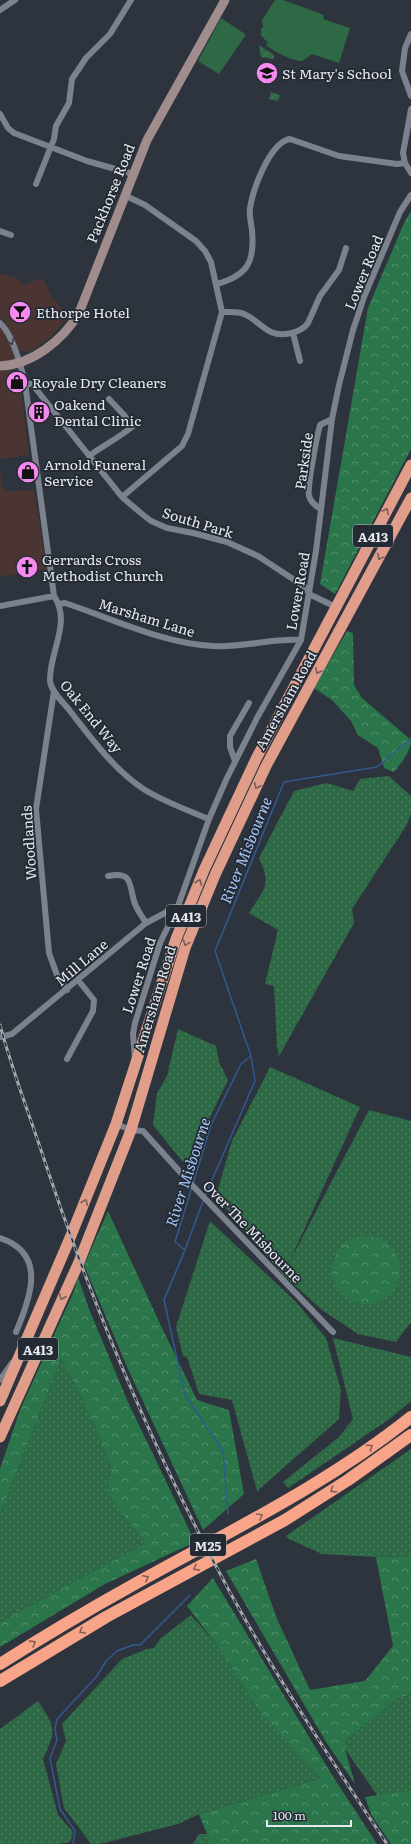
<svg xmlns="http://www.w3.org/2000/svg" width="411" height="1844" viewBox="0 0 411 1844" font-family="Literata,serif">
<defs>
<pattern id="grass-dots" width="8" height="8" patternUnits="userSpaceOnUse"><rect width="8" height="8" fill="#2e6945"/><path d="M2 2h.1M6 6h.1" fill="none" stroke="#4c7f60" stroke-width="1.8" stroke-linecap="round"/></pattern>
<pattern id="forest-crowns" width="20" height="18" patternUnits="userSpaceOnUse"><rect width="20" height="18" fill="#2a764a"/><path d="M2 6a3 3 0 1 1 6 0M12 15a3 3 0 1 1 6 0" fill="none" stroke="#53906d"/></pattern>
<pattern id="garden-furrows" width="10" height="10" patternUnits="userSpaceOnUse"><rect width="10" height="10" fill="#2e6945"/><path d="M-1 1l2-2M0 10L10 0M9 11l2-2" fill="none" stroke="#4c7f60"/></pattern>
</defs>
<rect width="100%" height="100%" fill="#2e343d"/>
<!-- commercial -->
<path fill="#4a3532" d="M0,273l19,6 3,6 21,-7 9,19 16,19 -16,20 -24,17 -10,-4 -13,-28 -5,-4z
M0,326l12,22 3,11 -2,3h-13z
M0,371l19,1 10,83 -29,4z
M0,470l2,17h3l1,4 28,-1 13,79 -47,8z"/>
<!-- grass -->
<path fill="url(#grass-dots)" d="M389,776l22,20v18l-5,12 -54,83 2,14 -75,133 -2,-10 -3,-60 -9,-2 13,-54 -29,-17c15,-24 23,-27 10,-55l35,-67 33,-8 26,8 7,-12z
M178,1029l38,17 3,16 9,18 -23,47 -6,30 -16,5 -30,-37 4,-32 10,-17z
M270,1067l90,40 -72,158 81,-155 42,11v201l-15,20 -38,-8 -36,-24 -39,-35 -67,-79 16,-55z
M210,1221l86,81 30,36 15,52 -2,29 -82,72 -25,-91 -33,-6 -12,-37 -4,-1 -7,-29z
M333,1338l78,19v44l-20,17 -103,70 -5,-6 56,-45 14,-18z
M61,1360l23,41 27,65 -2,28 36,49 -145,79v-108z
M411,1449v107l-35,1 -54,-3 -33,-15 -3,-3z
M191,1615l23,26 48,74 59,63 -122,36 -21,10 -78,20h-9l-27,-36 -8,-44 10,-23 -4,-17 60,-65 25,-10 7,-1 6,-9z
M411,1694v133l-29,-32h-5l-32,-46v-8l52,-42z
M38,1701c17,26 19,29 5,58l15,56 15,17 -3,10 -12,2h-58v-115z
M199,1834h12l4,10h-22z"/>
<!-- forest -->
<path fill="url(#forest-crowns)" d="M411,211v238l-76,145 -15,-10 48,-276 36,-85z
M347,631l6,2 1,52 8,13 49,42c0,11 -10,23 -17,32l-10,-4 -6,-20 -20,-13 -7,-14 -19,-21 -18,-12z
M108,1211l54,117 35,72 32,10 15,84 -41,36 -75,-161 -44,-104z
M332 1270a34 34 0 1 1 68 0a34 34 0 1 1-68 0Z
M78,1277l11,32 38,91 68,142 -90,42 -105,63v-25l145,-79 -37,-49 3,-28 -27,-65 -23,-41 -61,154v-45l20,-59 54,-119z
M411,1556v138l-14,5 -52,42v8l10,35 -29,-42 -100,-171 30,-12 21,60 33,71 55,-9 28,-35 -17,-89z
M213,1578l119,197 45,69h-166l-12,-30 122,-36 -59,-63 -48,-74 -27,-35z
M411,1791v53h-20l-19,-28 -7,-19z"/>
<!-- garden -->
<path fill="url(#garden-furrows)" d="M259,45l15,10v4l-13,-2z
M271,92l9,3 -2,6 -9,-2z"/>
<!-- pitch -->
<path fill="#2e6945" d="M275,0h8l41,15 -1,4 27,9 -11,35 -27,-9c-3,2 -7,6 -11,7 -9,0 -28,-10 -35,-16l2,-2 -8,-9 2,-2 -2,-2 3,-3 -1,-7z
M221,18l24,16v2l-26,38 -21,-13z"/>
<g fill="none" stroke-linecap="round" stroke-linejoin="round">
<!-- stream -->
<path stroke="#325991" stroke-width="1.5" d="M193,1184l18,-59 30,-61 10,-8
M205,1196l50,-115 -4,-25 -36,-105 69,-169 93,-15 34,-28
M203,1201l-18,49 -21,50 21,95 38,56 5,63
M185,1250l-10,-8 17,-55
M73,1844l2,-13 -15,-22 -10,-51 7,-18 -2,-11 2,-10 40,-43 9,-15 11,-10 16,-6h7l50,-50"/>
<!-- minor -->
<path stroke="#7b828d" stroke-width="6" d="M0,10l15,-10
M411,34l-6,14 -3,23 9,25
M0,114l8,14 6,5 73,28 46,13
M405,163l-2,-10 8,-44
M36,184l18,-45 2,-13 13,-23 3,-24 14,-21 24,-24 21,-34
M0,231l11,4
M217,284c31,-9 38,-22 35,-54 -1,-7 -3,-15 -2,-22 3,-18 19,-65 40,-69l49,17 58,8 8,-1 6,10
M222,312c7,0 16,-1 22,2 10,4 17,13 27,18 11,5 30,1 37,-9l12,-27 19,-26 7,-22
M0,323c13,12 21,43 25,60l29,213c18,27 -5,56 -4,85 1,11 14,22 20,30 22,28 45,60 75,79 20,12 42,20 64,29
M293,333l7,28
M25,383l7,1 90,113 20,17 9,7 16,7 26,5 34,9 31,14 47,31 4,7 27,13
M89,456c14,-10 29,-18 43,-29l-8,-12 -15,-16
M122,497l60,-51 6,-12 34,-122 -11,-50 -6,-11 -9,-10 -51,-36 -21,-10
M321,509c-6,-3 -10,-7 -12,-13 -2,-9 8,-60 11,-71l12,-6
M60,604l5,-1c48,16 97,40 148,43 29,2 59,-8 88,-6
M0,606l54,-10
M54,691l-18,118 13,144 9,25 9,12
M235,761l-5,-14v-11l19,-33
M108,876c24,-5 21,7 26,25 2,8 8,15 12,22
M0,1037l12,-3 134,-111 32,-17
M67,1059l26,-48 1,-11 -16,-20
M135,1061l-2,-27 2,-11 25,-80 18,-37 31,-87 17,-39 31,-62 44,-78 15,-89 16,-132 7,-34 14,-55 11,-33 36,-85 11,-17
M116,1124l15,6 12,1 47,52 143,149
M0,1238c47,15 31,59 16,94
M0,1380l12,-17"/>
<!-- secondary -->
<path stroke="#a08c8c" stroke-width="9" d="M0,366c32,-1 63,-26 79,-53l68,-173 78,-140"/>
<!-- trunk -->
<path stroke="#df9d8a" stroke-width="11" d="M0,1401l70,-163 46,-114 60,-185 28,-69 52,-111 155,-294
M0,1437l79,-175 52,-132 54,-182 30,-73 51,-109 145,-268"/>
<!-- motorway -->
<path stroke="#f8a489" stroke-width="12" d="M0,1664c44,-28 88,-54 133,-79 95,-53 193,-100 278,-168
M0,1681l106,-64 179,-97 63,-40 63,-45"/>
<!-- rail casing -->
<g stroke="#a3a7ae" stroke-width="3">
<path id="rail" d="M0,1025c11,41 26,81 40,122 51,155 113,305 192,449 47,85 101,167 155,248"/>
</g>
<!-- rail -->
<use href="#rail" stroke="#242a33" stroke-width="1.5" stroke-dasharray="4.5" stroke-linecap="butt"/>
</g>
<!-- one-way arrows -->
<defs><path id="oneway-chevron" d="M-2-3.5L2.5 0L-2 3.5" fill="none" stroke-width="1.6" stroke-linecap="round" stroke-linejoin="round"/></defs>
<use stroke="#3a404a" href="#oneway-chevron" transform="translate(11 342) rotate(67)"/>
<g stroke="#785e5a">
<use href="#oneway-chevron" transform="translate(386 511) rotate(-62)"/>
<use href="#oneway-chevron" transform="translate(380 557) rotate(118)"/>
<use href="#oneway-chevron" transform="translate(318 671) rotate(119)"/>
<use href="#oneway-chevron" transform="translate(257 786) rotate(115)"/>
<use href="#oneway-chevron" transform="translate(199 882) rotate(-68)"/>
<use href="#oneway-chevron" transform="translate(186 943) rotate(110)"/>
<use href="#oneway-chevron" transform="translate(85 1202) rotate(-68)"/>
<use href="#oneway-chevron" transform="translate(62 1297) rotate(115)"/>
</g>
<g stroke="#83615a">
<use href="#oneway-chevron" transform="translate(370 1447) rotate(-35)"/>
<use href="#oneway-chevron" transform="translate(333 1490) rotate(147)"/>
<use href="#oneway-chevron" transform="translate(260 1516) rotate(-30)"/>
<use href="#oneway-chevron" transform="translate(196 1568) rotate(152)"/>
<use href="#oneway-chevron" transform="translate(146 1578) rotate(-27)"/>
<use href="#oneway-chevron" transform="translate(82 1631) rotate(150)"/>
<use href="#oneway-chevron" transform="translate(33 1643) rotate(-32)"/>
</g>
<!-- icons -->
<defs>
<g id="school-disc" transform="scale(1.15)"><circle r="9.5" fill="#f589ef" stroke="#242a33"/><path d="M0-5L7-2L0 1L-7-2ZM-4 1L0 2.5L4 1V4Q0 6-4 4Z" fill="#111"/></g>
<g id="bar-disc" transform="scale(1.15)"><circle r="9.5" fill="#f589ef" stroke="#242a33"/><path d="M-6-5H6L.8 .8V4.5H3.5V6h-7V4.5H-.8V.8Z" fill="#111"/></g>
<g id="shop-disc" transform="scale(1.15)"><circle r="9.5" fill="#f589ef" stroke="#242a33"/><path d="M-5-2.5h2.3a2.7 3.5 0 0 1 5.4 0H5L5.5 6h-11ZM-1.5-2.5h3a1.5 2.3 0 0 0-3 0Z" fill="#111"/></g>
<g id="building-disc" transform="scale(1.15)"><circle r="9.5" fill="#f589ef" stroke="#242a33"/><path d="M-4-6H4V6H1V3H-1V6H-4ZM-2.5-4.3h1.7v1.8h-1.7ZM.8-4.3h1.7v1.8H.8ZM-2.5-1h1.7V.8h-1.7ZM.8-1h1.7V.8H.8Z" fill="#111"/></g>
<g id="church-disc" transform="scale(1.15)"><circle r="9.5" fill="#f589ef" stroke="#242a33"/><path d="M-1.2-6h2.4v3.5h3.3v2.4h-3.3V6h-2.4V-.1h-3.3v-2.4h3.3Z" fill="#111"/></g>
</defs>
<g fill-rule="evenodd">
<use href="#school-disc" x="267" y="73"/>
<use href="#bar-disc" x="20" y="312"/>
<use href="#shop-disc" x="17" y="382"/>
<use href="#building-disc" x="39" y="412"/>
<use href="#shop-disc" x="28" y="472"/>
<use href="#church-disc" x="27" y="567"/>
</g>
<g text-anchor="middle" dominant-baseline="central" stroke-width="3.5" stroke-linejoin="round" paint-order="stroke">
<!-- shield labels -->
<g fill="#242a33" stroke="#acb0b7" stroke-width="1">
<rect x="353" y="525" width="40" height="22" rx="3"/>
<rect x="166" y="905" width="40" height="22" rx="3"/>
<rect x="18" y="1338" width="40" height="22" rx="3"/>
<rect x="190" y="1534" width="36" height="22" rx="3"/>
</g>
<g font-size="13" font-weight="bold" fill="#e6eaf0">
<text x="373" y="536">A413</text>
<text x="186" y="916">A413</text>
<text x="38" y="1349">A413</text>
<text x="208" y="1545">M25</text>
</g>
<!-- poi labels -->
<g font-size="14" fill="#e6eaf0" stroke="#242a33" text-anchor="start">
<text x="282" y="73">St Mary's School</text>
<text x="36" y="312">Ethorpe Hotel</text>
<text x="32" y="382">Royale Dry Cleaners</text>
<text x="54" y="404">Oakend<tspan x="54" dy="16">Dental Clinic</tspan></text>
<text x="44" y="464">Arnold Funeral<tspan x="44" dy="16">Service</tspan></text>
<text x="42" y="559">Gerrards Cross<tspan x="42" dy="16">Methodist Church</tspan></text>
</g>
<!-- street labels -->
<g font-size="14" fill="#e6eaf0" stroke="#242a33">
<text transform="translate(110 193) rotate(-68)">Packhorse Road</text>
<text transform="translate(363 272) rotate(-68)">Lower Road</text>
<text transform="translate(303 461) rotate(-82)">Parkside</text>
<text transform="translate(198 522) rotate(17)">South Park</text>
<text transform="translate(297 591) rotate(-80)">Lower Road</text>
<text transform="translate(147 617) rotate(17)">Marsham Lane</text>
<text transform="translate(285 700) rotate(-61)">Amersham Road</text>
<text transform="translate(92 716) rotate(51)">Oak End Way</text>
<text transform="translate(28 843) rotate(-94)">Woodlands</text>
<text transform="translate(81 962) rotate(-40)">Mill Lane</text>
<text transform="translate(138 975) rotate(-72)">Lower Road</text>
<text transform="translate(154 999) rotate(-73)">Amersham Road</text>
<text transform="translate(253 1231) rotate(46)">Over The Misbourne</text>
</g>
<!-- water labels -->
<g font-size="15" font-style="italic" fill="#a6c7f9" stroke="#242a33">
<text transform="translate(245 850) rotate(-68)">River Misbourne</text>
<text transform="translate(187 1172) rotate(-72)">River Misbourne</text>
</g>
</g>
<!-- scale -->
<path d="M267 1820v6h84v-6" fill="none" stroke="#e6eaf0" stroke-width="2"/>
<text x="273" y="1820" font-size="12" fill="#e6eaf0" stroke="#242a33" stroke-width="3" paint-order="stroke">100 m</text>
</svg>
